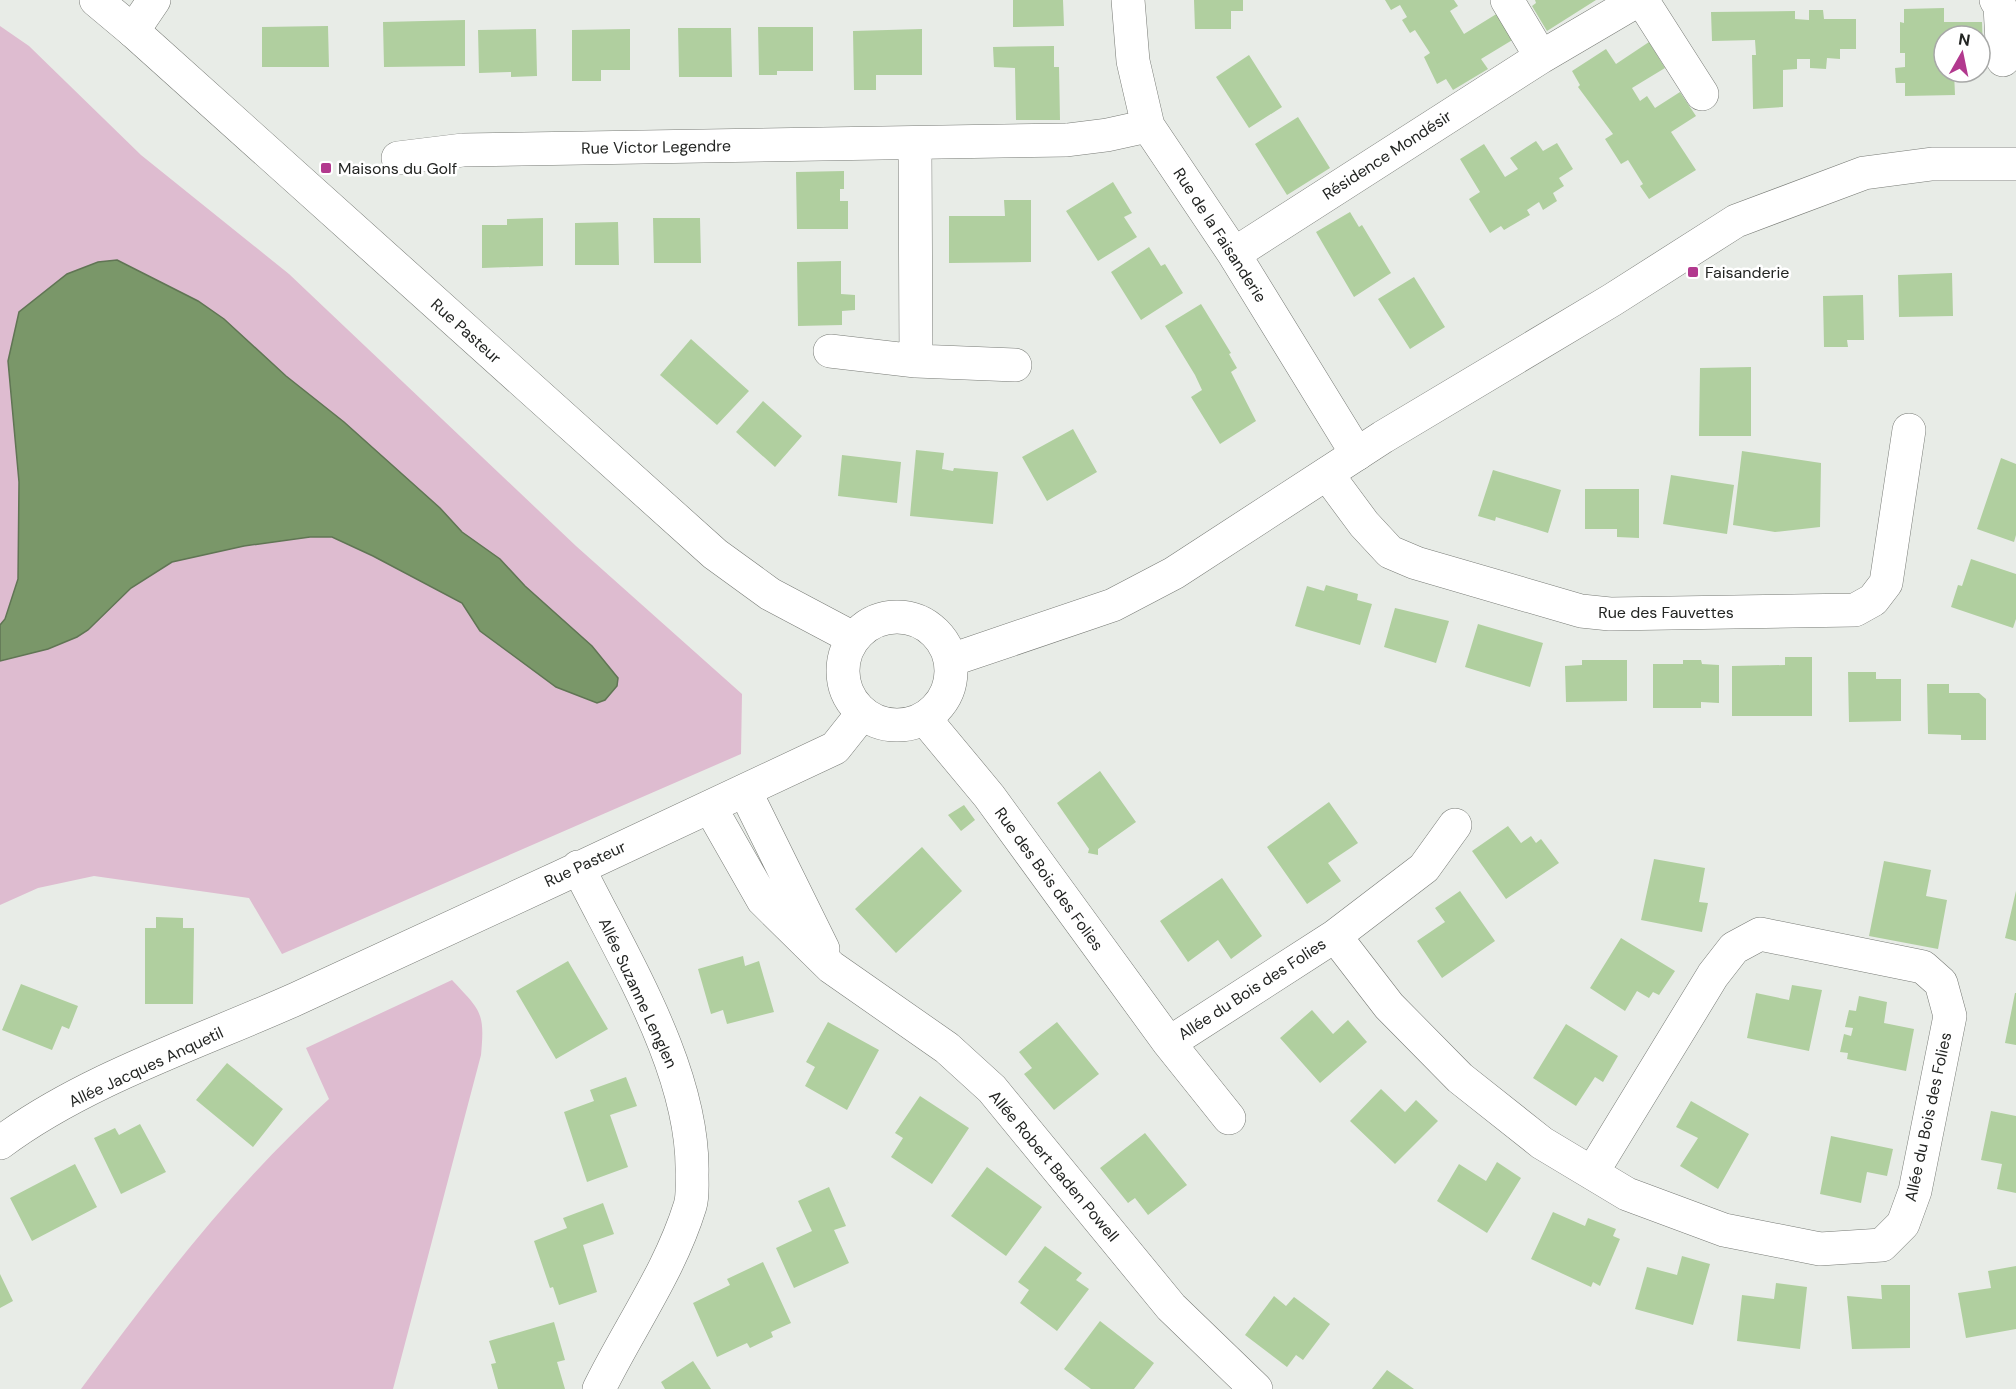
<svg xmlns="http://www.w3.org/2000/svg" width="2016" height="1389" viewBox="0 0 2016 1389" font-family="'DM Sans',sans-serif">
<rect width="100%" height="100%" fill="#e8ece7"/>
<!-- green -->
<path fill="#debcd0" d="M0,26l29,20 112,109 148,119 287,272 166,148 -1,60 -459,200 -33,-56 -155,-22 -56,12 -38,17z
M452,980c29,31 33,32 29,75l-88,334h-312c75,-102 153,-204 248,-290l-23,-51z"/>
<!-- water -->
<path fill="#7a9769" stroke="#607554" stroke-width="1.5" d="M117,260l81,41 26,18 62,57 58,46 96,86 22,24 38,27 25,27 67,60 26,32 -1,8 -12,14 -8,3 -41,-16 -76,-56 -18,-28 -89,-47 -41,-19h-22l-66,9 -72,16 -41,26 -43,42 -11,7 -29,12 -48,12v-36l5,-6 13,-40 1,-97 -11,-121 11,-49 48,-38 31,-12z"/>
<!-- building -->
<path fill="#b0cf9f" d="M1013,0h50l1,26 -51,1z
M1194,0h49v11h-12v18h-36z
M1385,0h69l4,6 -8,5 14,23 34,-21 16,26 -33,20 7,10 -35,21 -7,-11 -9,5 -13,-27 6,-4 -15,-23 -5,3 -8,-13 5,-3 -7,-12 -9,5z
M1535,0h61l-49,31 -15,-25 4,-3z
M1944,8v14h38l1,30h-3v-16h-36v36h10l1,23 -50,1v-13h-9l-1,-15 10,-1v-14h-5v-31l4,1v-14z
M1809,10h14l1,9h32v30h-16v10l-13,-1 -1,11 -16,-1v-9h-13v10l-14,1v37l-30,2 -1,-54h4l-1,-15 -43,1 -1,-29 84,-1v8l14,1z
M465,20v46l-81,1 -1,-45z
M328,26l1,41h-67v-40z
M758,27h55v44h-36v4h-18z
M678,28h53l1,49h-53z
M536,29l1,47 -26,1v-5l-32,1 -1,-43z
M630,29v41h-29v11h-29v-51z
M922,29v46h-46v15h-22l-1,-59z
M1649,42l16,26 -33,20 8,13 7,-5 8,12 25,-16 16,24 -25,16 25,38 -47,29 -9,-13 3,-2 -15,-24 -7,4 -16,-25 8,-5 -35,-47 2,-2 -8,-14 34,-22 10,15z
M1054,46v21h5l1,53h-44l-1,-52 -21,-1 -1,-20z
M1249,55l33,52 -33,21 -33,-51z
M1298,117l32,51 -43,27 -32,-51z
M1536,141l7,10 14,-8 16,26 -14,9 5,8 -11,7 4,8 -14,9 -4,-8 -12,8 3,5 -26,15 -3,-4 -11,7 -21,-34 11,-7 -20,-33 24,-15 21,33 13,-8 -8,-11z
M844,171v18h-4v12h8v28h-51l-1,-57z
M1113,182l19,31 -8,4 13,20 -39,24 -32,-50z
M1004,200h27v62l-82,1v-47h56z
M1350,212l9,15 3,-2 29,48 -37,24 -38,-65z
M543,218v48l-61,2v-43h25v-6z
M653,218h47l1,45h-47z
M618,222l1,43h-44v-42z
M1149,247l12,19 4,-2 18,29 -42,27 -30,-48z
M841,261v33l14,1v15l-13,1v14l-44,1 -1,-64z
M1952,273l1,43 -54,1 -1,-42z
M1414,277l31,50 -35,22 -32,-50z
M1863,295l1,45h-17l1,7h-24l-1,-51z
M1201,304l30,49 -2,1 8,14 -6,4 25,49 -36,23 -29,-47 11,-7 -7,-15 -30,-49z
M691,339l58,52 -32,34 -57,-50z
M1751,367v69h-52l1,-68z
M763,401l39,35 -27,31 -39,-35z
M1073,429l24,43 -50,29 -25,-44z
M916,450l28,3 -2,16 11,2 1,-3 44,4 -5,52 -83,-8z
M1742,451l79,12 -1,64 -45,5 -42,-7z
M842,455l59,7 -4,41 -59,-7z
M2001,458l15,6v71l-2,7 -37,-13z
M1493,470l68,20 -13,43 -52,-16 -1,4 -17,-5z
M1671,475l63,10 -7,49 -64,-10z
M1585,489h54v49l-22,-1v-8h-32z
M1971,559l45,15v45l-3,9 -62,-21 7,-22 4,1z
M1326,585l32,9 -1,6 15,4 -12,41 -65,-19 12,-40 17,5z
M1395,608l54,13 -13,42 -52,-16z
M1478,624l65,19 -13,44 -65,-20z
M1785,657h27v59h-80v-50l53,-1z
M1582,660h45v41l-61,1 -1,-36 17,-1z
M1683,660h18l1,4 17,1v38l-18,-1v6h-48v-44h30z
M1848,672h28v7h25v42l-52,1z
M1927,684h22v9h30l7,6v41h-25v-5l-33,-1z
M1100,771l36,51 -38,27v6l-10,-2 1,-4 -32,-46z
M1329,802l29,41 -30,20 13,18 -34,23 -40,-57z
M964,805l11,15 -14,11 -13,-16z
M1508,826l13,17 10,-7 5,7 5,-4 18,24 -53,36 -34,-48z
M922,847l40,44 -66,62 -41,-44z
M1654,859l51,9 -6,34 9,1 -6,29 -61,-12z
M1884,861l47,9 -5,26 21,4 -9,49 -69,-13z
M1222,878l40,58 -31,23 -13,-19 -30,22 -28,-41z
M1460,891l35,50 -53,37 -25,-37 28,-19 -10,-14z
M2016,891v50l-11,-3z
M156,917l27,1v10h11l-1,76h-48v-76h11z
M1621,938l54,33 -16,24 -6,-3 -4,6 -12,-7 -12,20 -35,-23z
M743,956l2,10 14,-5 15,51 -47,12 -4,-14 -12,4 -13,-45z
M568,961l40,68 -52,30 -40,-68z
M21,984l57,22 -9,23 -7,-3 -10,24 -50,-20z
M1792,985l30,5 -13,61 -62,-13 9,-45 33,7z
M2015,993h1v52l-11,-2z
M1859,996l28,6 -3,21 30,6 -8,42 -59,-12 1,-6 -8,-1 4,-18 7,2 2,-8 -8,-1 4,-17 7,1z
M1312,1010l21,24 15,-14 19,22 -47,41 -40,-45z
M828,1022l51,28 -32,60 -42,-24 10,-19 -9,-5z
M1057,1022l42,52 -45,36 -30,-36 8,-6 -13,-16z
M1566,1024l52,32 -15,26 -8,-5 -19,29 -43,-28z
M227,1063l56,46 -30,38 -57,-47z
M626,1077l11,29 -27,9 18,52 -41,15 -23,-70 30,-11 -4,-11z
M1381,1089l24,23 11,-12 22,21 -43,43 -45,-43z
M920,1096l49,32 -37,56 -41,-27 12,-19 -8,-5z
M1691,1101l58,33 -31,55 -38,-23 18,-28 -22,-11z
M1991,1111l25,5v77l-19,-4 5,-25 -21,-4z
M140,1124l26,48 -45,22 -27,-56 21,-10 4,7z
M1145,1133l42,52 -39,30 -13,-17 -7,5 -28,-35z
M1831,1136l62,13 -6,27 -20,-4 -6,31 -41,-9z
M1497,1162l24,16 -34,55 -50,-32 22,-37 27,17z
M75,1164l22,43 -65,34 -22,-43z
M987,1167l55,40 -36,49 -55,-40z
M829,1187l17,39 -12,4 15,33 -55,25 -18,-40 36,-17 -14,-30z
M603,1203l11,31 -31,11 14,47 -38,13 -6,-18 -3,1 -16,-47 33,-13 -4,-10z
M1553,1212l32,14 3,-8 28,11 -3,7 7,3 -20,47 -7,-4 -2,5 -60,-28z
M1045,1246l37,27 -6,7 13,9 -32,42 -37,-28 9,-13 -11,-8z
M1682,1256l28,8 -17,61 -58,-16 12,-42 30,8z
M763,1262l28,61 -20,9 2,5 -23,11 -3,-5 -30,14 -24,-54 37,-18 -3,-6z
M2016,1266v63l-50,9 -8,-45 33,-5 -3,-17z
M0,1274l13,27 -13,7z
M1776,1283l31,4 -7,62 -63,-8 5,-46 32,4z
M1881,1285h29v63l-58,1 -5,-53 35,3z
M1274,1296l12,10 8,-9 36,27 -27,36 -7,-5 -9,12 -42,-32z
M1100,1321l54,42 -20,26h-43l-27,-20z
M554,1322l11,38 -8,2 8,27h-67l-7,-25 5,-1 -7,-22z
M693,1361l18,28h-46l-4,-7z
M1387,1370l27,19h-42z"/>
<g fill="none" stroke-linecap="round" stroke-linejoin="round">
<!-- street casing -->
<g stroke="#787b76" stroke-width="34">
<path id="street" d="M1128,0l5,61 15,65 86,128 123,200
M1507,0l34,57
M1642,0l60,94
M1996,0l4,6 3,54
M133,31l21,-31
M915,144l1,217
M398,158l65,-8 604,-10 40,-5 41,-9
M1234,254l307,-197 97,-57
M830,351l86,10 99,4
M1327,474l37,50 26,28 26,11 165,48 29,3 245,-4 18,-10 13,-17 23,-153
M925,719l64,77 180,247 60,75
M745,791l78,158
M710,807l53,93 68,67 116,81 45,41 179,218 85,82
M578,867c45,91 117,205 114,308 0,10 1,22 -2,31 -20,65 -61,122 -91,183
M1335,936l54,70 71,72 82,65 85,51 97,36 96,19 62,-4 21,-21 12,-33 35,-175 -9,-33 -18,-16 -163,-33 -26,14 -21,27 -121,198
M1169,1043l166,-107 89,-68 31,-43
M0,1143c84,-63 200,-101 296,-144 180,-82 360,-167 539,-251l27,-34"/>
</g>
<!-- secondary casing -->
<g stroke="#787b76" stroke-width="34">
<path id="secondary" d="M96,0l37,31 582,523 55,40 83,44
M843 671a54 54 0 1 1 108 0a54 54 0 1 1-108 0Z
M951,660l162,-55 61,-32 209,-136 229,-137 124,-79 128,-48 68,-9h84"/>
</g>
<!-- street -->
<use href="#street" stroke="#fff" stroke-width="33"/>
<!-- secondary -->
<use href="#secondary" stroke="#fff" stroke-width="33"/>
</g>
<!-- markers -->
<g fill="#b2398e" stroke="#fff" stroke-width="2">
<rect x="320" y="162" width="12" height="12" rx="3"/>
<rect x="1687" y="266" width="12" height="12" rx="3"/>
</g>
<g text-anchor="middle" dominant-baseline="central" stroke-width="5" stroke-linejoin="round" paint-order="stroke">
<!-- street labels -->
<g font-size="16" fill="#232523" stroke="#fff">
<text transform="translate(656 147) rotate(-1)">Rue Victor Legendre</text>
<text transform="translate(1387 155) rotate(-33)">Résidence Mondésir</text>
<text transform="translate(1220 235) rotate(57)">Rue de la Faisanderie</text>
<text transform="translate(466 331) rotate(42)">Rue Pasteur</text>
<text x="1666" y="612">Rue des Fauvettes</text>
<text transform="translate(585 864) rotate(-25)">Rue Pasteur</text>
<text transform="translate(1049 879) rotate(54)">Rue des Bois des Folies</text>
<text transform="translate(1252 989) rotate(-33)">Allée du Bois des Folies</text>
<text transform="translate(638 993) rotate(65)">Allée Suzanne Lenglen</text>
<text transform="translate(146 1067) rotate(-25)">Allée Jacques Anquetil</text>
<text transform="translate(1928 1117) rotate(-78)">Allée du Bois des Folies</text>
<text transform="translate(1054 1166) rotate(50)">Allée Robert Baden Powell</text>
</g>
<!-- poi labels -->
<g font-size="16" fill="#232523" stroke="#fff" text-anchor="start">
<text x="338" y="168">Maisons du Golf</text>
<text x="1705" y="272">Faisanderie</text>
</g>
</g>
<!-- north arrow -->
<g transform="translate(1962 54) rotate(9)"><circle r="28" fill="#ffffff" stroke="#a7a8a7" stroke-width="1.5"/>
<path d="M0-4.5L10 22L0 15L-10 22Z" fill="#b2398e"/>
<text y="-9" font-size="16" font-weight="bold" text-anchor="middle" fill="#232523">N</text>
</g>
</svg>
